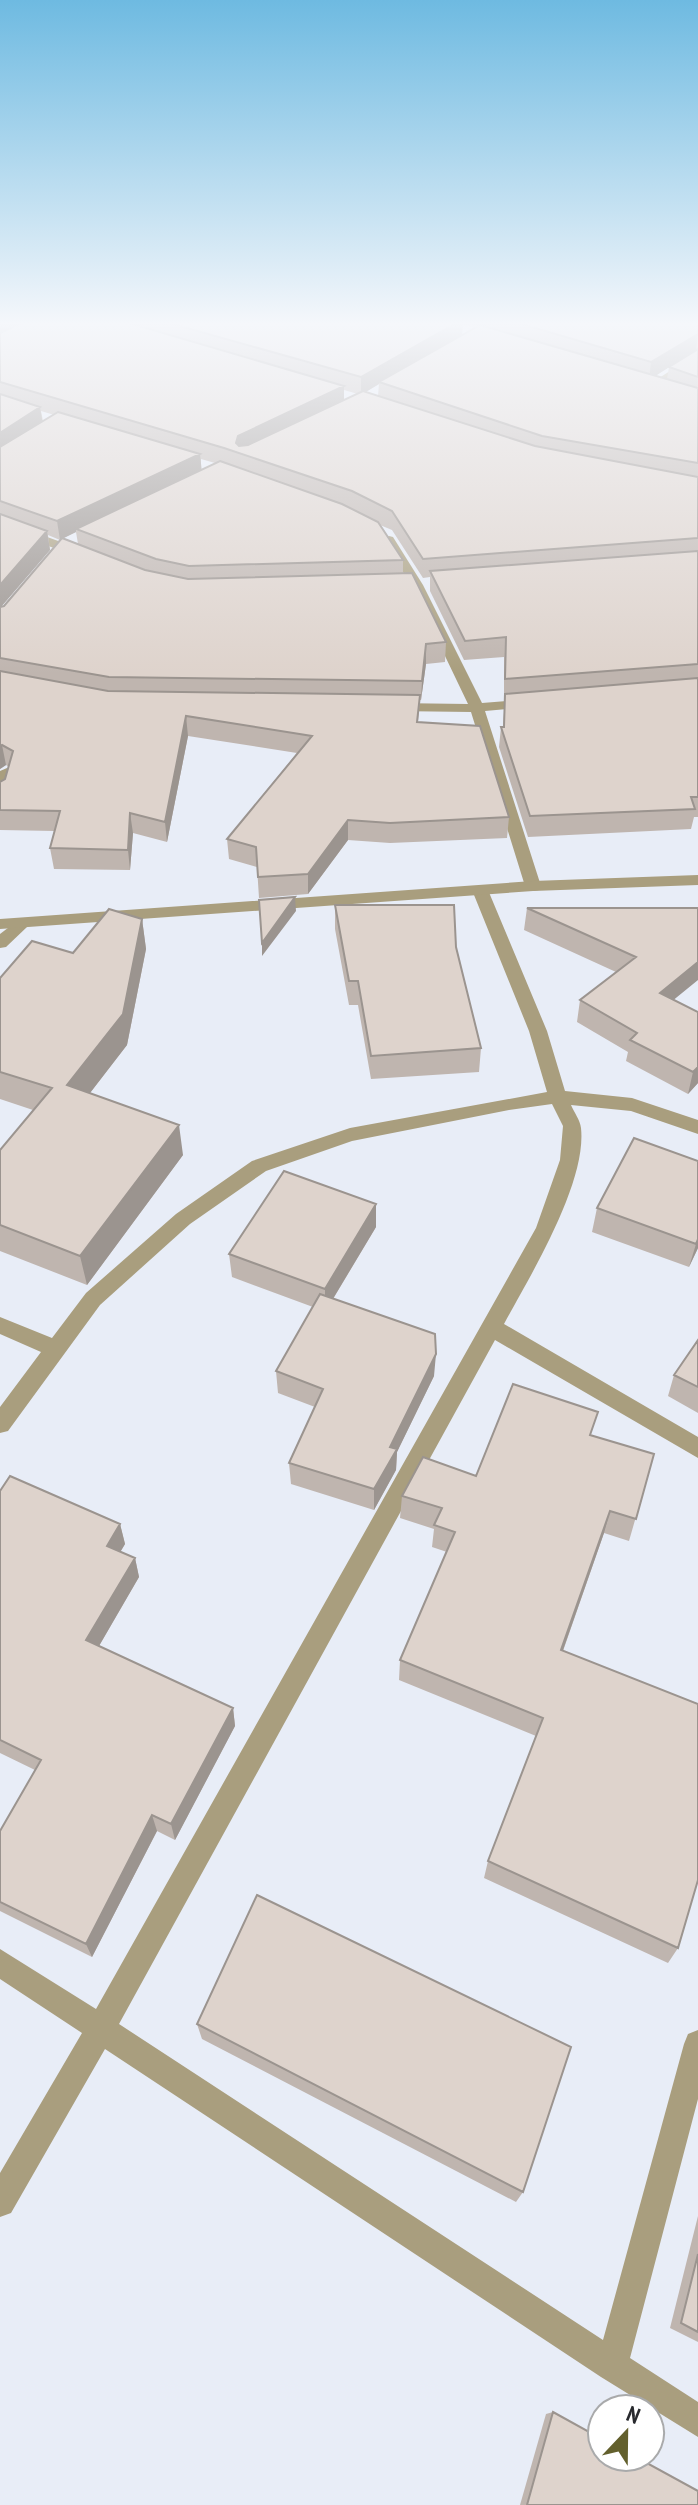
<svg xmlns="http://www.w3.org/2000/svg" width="698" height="2505" viewBox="0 0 698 2505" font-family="'PT Sans Narrow',sans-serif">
<rect width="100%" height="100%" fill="#e8edf7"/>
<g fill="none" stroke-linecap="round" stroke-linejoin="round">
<!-- service -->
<path fill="#a99e7e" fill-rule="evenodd" d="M7,768l7,4 -6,25 -8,5v-31z"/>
<!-- minor -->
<path fill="#a99e7e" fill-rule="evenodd" d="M698,353v8l-44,28 -9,-2z
M0,520l86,31 2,3 -10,3 -78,-29z
M389,536l4,1 30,48 59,118 48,-4 7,4 -7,4 -45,4 56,175 -2,4 -6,1 -8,-5 -54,-174 -77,-1 -7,-4 7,-4 74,1 -57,-119 -28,-45z
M480,885l8,5 59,141 18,60 67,7 66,22v14l-67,-23 -60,-6c3,7 9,15 10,23 6,55 -51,148 -77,196l194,113v21l-203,-118 -376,684 484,316 81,-296 4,-10 10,-4v69l-68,259 68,44v35l-97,-60 -496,-328 -94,164 -11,4v-44l82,-140 -82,-54v-30l96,60 440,-781 24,-68 3,-34 -11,-22 -43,6 -157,31 -86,30 -76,53 -90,81 -92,126 -8,2v-26l41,-55 -41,-18v-17l52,21 34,-45 90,-79 76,-53 98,-33 197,-36 -18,-61 -57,-141z
M21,918l6,1 2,4 -2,4 -21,20 -6,1v-14z"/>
<!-- tertiary -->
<path fill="#a99e7e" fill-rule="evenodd" d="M698,875v10l-165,6 -533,38v-10l533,-38z"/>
</g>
<!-- wall -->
<path fill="#bfb5af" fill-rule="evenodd" d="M0,323h698v494h-4l-3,12 -163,8 -29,-90 2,-20h2l2,-29h-1v-41l-40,3 -34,-69v-14l-7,1 -31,-48 -12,-5 23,35v13l43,69 -1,20 -19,2 -5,36h-1l-2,22 91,95 -2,21 -117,5 -42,-3 -40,54 -49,4 -2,-31 -28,-8 -2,-20 70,-86 -109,-17 -21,106 -34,-9 -3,37 -76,-1 -4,-21 5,-17 -55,-1v-48l5,-3 4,-12 -3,-2 -6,4zM462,324l13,4 -13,7zM669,367l-2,12 -12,-3zM379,384l-1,12 -13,-4zM344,390l14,4 -14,7zM41,411l10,3 3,1 -11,6zM201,459l14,4 -14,7zM76,532l2,12 -15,-6zM48,535l12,5 -56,66 -3,1 49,-57z
M335,905l146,143 -2,24 -108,7 -13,-74h-9l-14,-76z
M527,908h171l-25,92 25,12v71l-10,11 -62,-33 2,-9 -51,-30 3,-22 36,-28 -92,-42z
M142,919l4,30 -19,96 -37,48 93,62 -96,130 -87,-34v-101l33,-40 -33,-11v-121l73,-25z
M698,1161v87l-9,19 -97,-35 5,-24z
M376,1204v23l-43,72 101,77 -37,76 -1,18 -22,40 -83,-26 -2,-21 26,-56 -37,-14 -2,-22 37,-64 -81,-30 -3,-23z
M698,1340v73l-30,-17 6,-21z
M592,1436l62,18 -25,87 -25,-8 -41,118 115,297 -10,15 -184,-85 4,-17 48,-125 -137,-56 1,-20 47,-108 -15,-5 2,-18 -34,-11 2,-22 74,-20z
M0,1491l120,33 5,20 -5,8 15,6 4,19 -40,69 134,62 2,18 -60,114 -18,-9 -65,126 -92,-46v-80l35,-61 -35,-17z
M197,2024l326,168 -7,10 -314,-163z
M698,2216v126l-28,-14z
M553,2412l145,93h-178l26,-91z"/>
<!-- shaded-wall -->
<path fill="#9b948f" d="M0,323h32l-32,15z
M456,323h7l-1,14 -83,45v2l-18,11v-18z
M698,334l-2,16 -47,30 2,-18z
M344,386v18l-104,49 -4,-10 2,-7z
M40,407l3,18 -43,28v-20z
M200,454l2,19 -126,56v3l-16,8 -3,-19z
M47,531l3,19 -50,58v-23z
M426,644v20l-5,36 1,-19z
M186,716l2,20 -21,106 -2,-20z
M2,745l4,20 -6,4v-23z
M130,813l3,20 -3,37 -2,-20z
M348,820v20l-40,54v-20z
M295,897l1,14 -34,45v-13z
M142,919l4,30 -19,96 -54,70 -6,-30z
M698,962v18l-43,35 5,-22z
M698,1067v16l-10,11 5,-22z
M179,1125l4,30 -96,130 -7,-29z
M376,1204v23l-51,85v-23z
M698,1239v9l-9,19 7,-23z
M436,1354l-2,22 -37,76 -1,18 -22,40v-21l16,-42z
M610,1511l-6,22 -48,137 5,-20z
M120,1524l5,20 -13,22 -5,-20z
M135,1558l4,19 -47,81 -6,-18z
M233,1708l2,18 -60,114 -4,-16z
M152,1815l5,16 -65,126 -6,-13z"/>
<!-- building -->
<path fill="#ded3cc" stroke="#9b948f" stroke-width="2" d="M21,323h108l215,63 -106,50 -2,7 3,3 9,-1 115,-54 172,55 163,31v61l-275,21 -31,-48 -40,-20 -128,-43 -224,-66v-49z
M169,323h287l-95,54z
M518,323h180v11l-47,28z
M480,325l218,63v75l-156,-27 -163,-54z
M698,349v28l-29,-10z
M0,394l40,13 -40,26z
M58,412l142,42 -143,67 -57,-20v-54z
M220,461l122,43 36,18 25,38 -214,6 -33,-7 -80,-30z
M0,514l47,17 -47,54z
M62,538l83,32 43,9 224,-6 34,69 -20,2 -4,37 -313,-4 -109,-19v-51l4,-1z
M698,551v113l-193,15 1,-42 -41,4 -35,-70z
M0,671l108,20 312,4 -3,27 63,4 29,91 -119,6 -42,-3 -40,54 -50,3 -2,-30 -29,-8 85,-103 -126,-20 -21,106 -35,-9 -2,37 -78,-2 10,-37 -60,-1v-28l5,-3 8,-28 -11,-6 -2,1z
M698,678v119h-7l4,12 -165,7 -29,-89h3l1,-33z
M295,897l-33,46 -3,-43z
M335,905h119l2,42 25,101 -110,8 -13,-75h-9z
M527,908h171v54l-38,31 38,19v55l-5,5 -63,-32 7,-7 -57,-33 56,-43z
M109,909l33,10 -19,95 -56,71 112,40 -99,131 -80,-31v-75l52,-62 -52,-16v-94l32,-37 41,12z
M634,1138l64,23v78l-2,5 -99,-36z
M284,1171l92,33 -51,85 -96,-35z
M320,1294l115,40 1,20 -46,93 7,2 -23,40 -85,-26 34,-74 -47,-18z
M698,1340v47l-24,-12z
M513,1384l85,28 -8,23 64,19 -18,65 -26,-8 -49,139 137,54v176l-20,68 -190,-87 55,-143 -143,-58 55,-128 -21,-7 8,-17 -40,-12 21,-39 53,19z
M10,1476l110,48 -13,22 28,12 -49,82 147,68 -62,116 -19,-9 -66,129 -86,-42v-71l41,-71 -41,-20v-249z
M257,1895l314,152 -48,145 -326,-168z
M698,2254v78l-17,-9z
M553,2412l49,27v18h34l62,34v14h-171z"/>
<!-- sky -->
<linearGradient id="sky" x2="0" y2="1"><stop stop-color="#6ebae1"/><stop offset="0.48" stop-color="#f5f7fb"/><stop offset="1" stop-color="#f5f7fb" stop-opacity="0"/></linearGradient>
<rect width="698" height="674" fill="url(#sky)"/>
<!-- north arrow -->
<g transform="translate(626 2433) rotate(22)"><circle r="38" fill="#ffffff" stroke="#a9aaab" stroke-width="2"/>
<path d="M0-6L14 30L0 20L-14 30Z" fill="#63602d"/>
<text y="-12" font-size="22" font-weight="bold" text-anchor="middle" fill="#282a2e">N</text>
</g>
</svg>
